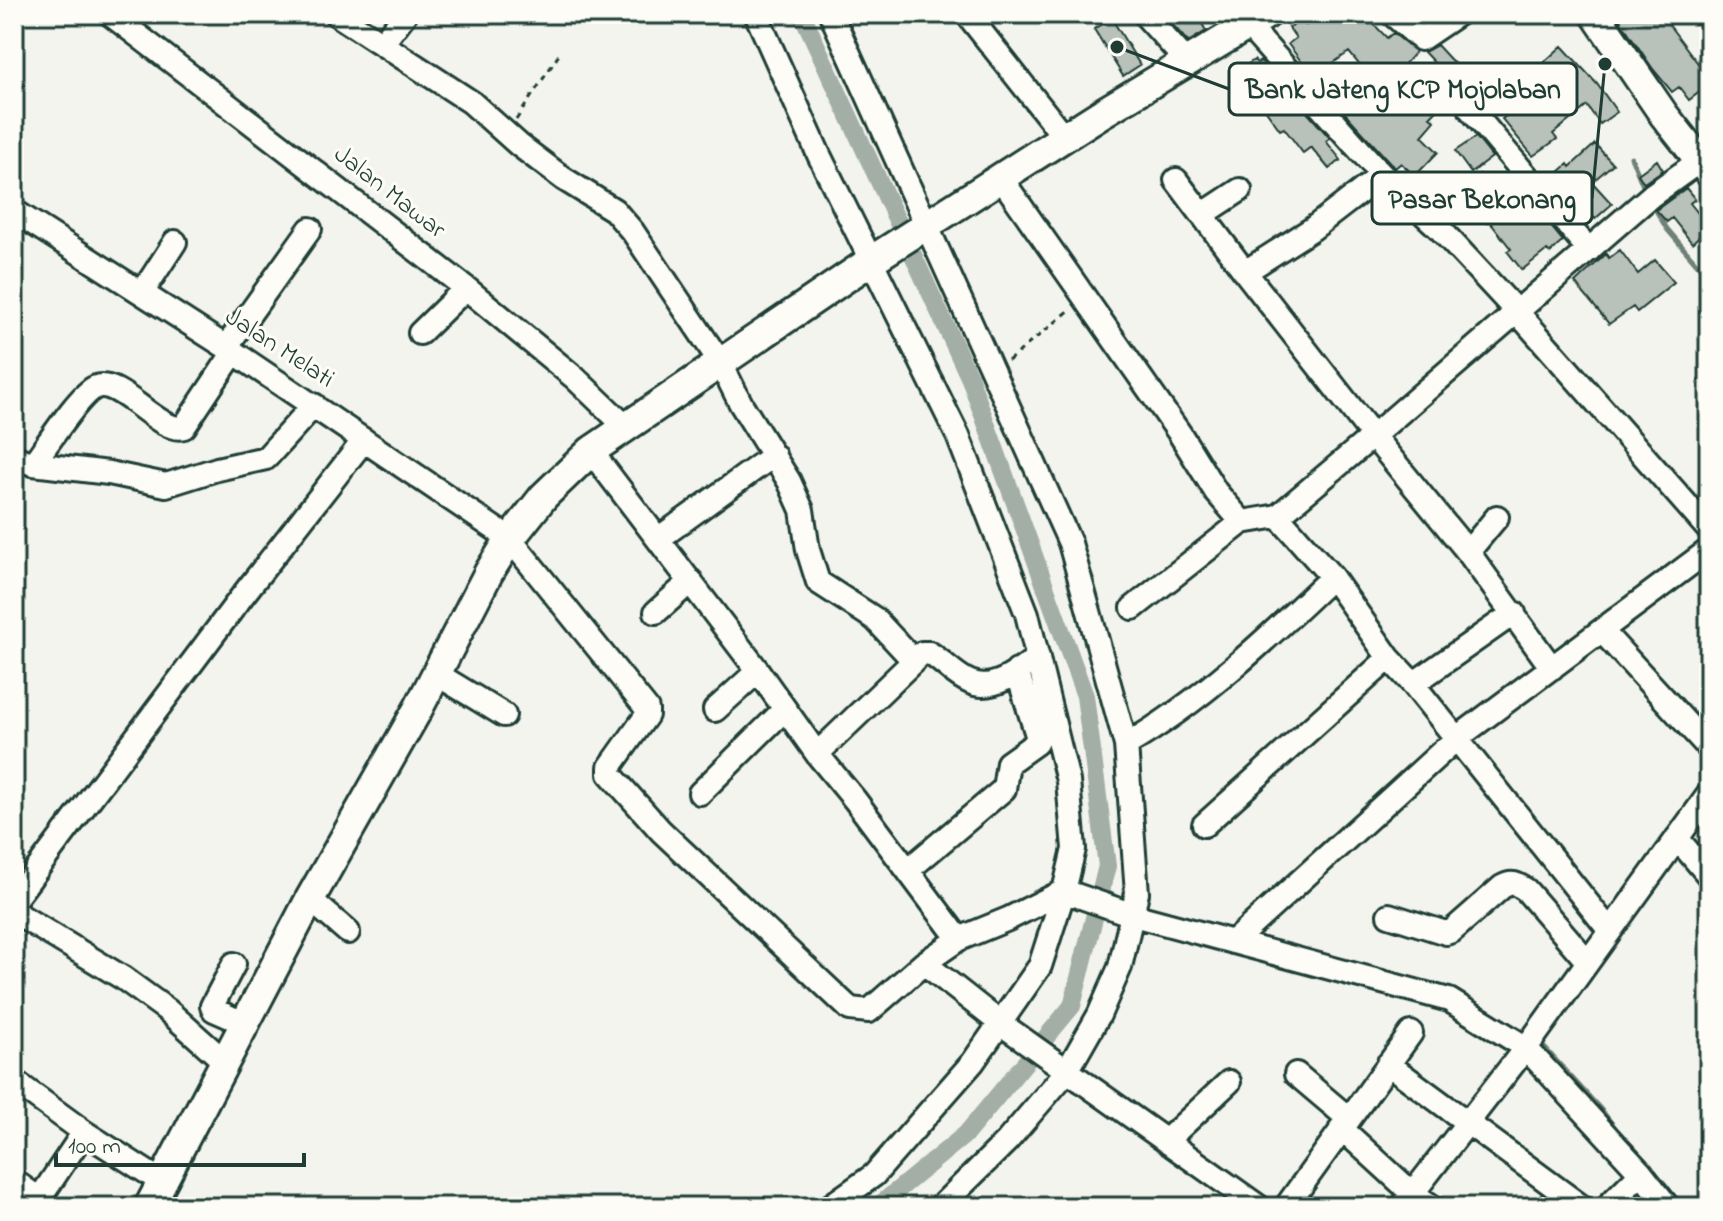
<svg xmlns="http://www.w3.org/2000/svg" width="1723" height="1221" viewBox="0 0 1723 1221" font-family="'Indie Flower',sans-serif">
<rect width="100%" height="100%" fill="#f4f4ef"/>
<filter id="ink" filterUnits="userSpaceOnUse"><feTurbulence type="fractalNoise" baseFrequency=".0125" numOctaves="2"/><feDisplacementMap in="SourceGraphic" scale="16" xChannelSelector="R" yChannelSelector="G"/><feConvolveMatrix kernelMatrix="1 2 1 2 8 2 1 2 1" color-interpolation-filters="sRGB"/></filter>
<g filter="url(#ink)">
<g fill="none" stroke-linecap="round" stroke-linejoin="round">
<!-- stream -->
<path stroke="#6e8179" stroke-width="5" d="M1631,157l15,36
M1651,202l16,27 42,49
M1102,889l19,11
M1391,973l48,14
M1539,1042l63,69 22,28"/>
<!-- canal -->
<path stroke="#a3aea7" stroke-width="18" d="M802,14l168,365 115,317 22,170 -35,140 -106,128 -89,73"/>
</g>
<!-- building -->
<path fill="#b9c1bb" stroke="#1f3d34" stroke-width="2" d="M1163,14h34l9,17 -18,11z
M1322,14h42l23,24 6,-5 23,18 -26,30 20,17 29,-30 -15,-16 13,-7 24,26 7,-6 15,17 -18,16 -8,-9 -27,28 5,4 -13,15 16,16 -23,24 -14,-13 -6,5 -61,-67 33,-27 -18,-22 -36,25 -25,-33 8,-6 -7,-10 13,-8 4,5z
M1616,14h67l-14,11 40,53v7l-20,15 -10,-13 -7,5 -19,-23z
M1112,19l28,46 -17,11 -29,-47z
M1562,46l35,38 20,28 -17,12 -13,-18 -34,28 4,5 -24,17 -31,-37 29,-23 -15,-18 12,-10 4,5z
M1254,60l3,3 4,-2 69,77 -4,3 15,19 -12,9 -18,-22 -8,6 -19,-25 -4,2 -42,-59z
M1476,137l16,20 -21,16 -16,-22z
M1595,144l18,20 -21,18 20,22 -17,15 -18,-19 -7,6 -21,-25 19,-17 2,3z
M1657,160l6,10 -19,13 -6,-9z
M1479,174l29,36 18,-14 37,45 -13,12 -3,-3 -25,20 -15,-19 4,-2 -22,-28 -3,2 -14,-18 -4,3 -12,-18z
M1686,188l9,11 -5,4 19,24 -17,16 -20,-25 -5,4 -11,-12z
M1620,250l18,24 17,-14 19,22 -37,30 -4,-5 -24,17 -34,-41 31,-29 3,4z"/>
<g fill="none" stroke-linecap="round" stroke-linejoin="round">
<!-- minor casing -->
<g stroke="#1f3d34" stroke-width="28">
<path id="minor" d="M110,14l356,274 109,90 51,49
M336,14l135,88 48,43 45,34 50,31 19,22 87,130 21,42 48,77 13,29 6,40 10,32 57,37 38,41
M756,14l63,141 139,281 69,178 41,167 6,68 -10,42 -24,75 -67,96 -99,113 -45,32
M831,14l239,529 56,202 11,148 -17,74 -21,48 -32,56 -60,70 -67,66
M967,14l98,124
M1144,14l44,49
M1392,14l29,25 37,-25
M1248,26l134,149 57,53 79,85 191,217
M382,44l23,-30
M1471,110l118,140
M1001,178l179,256 36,58 26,30 36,-6 95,-80 -128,-164 67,-43 70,-54
M1176,180l69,92
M14,211l212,136 284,192 137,170v6l-37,52v7l51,57 189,178 19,2 55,-48
M1202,215l38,-25
M142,293l33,-51
M420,333l46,-45
M226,347l84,-118
M591,451l167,220 59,83 38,46 104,139 -35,24 76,60 259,184
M14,457l19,7 76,9 57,12 51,-16 49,-11 48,-53
M33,464c12,-16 46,-70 63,-77 25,-9 64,48 88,40l50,-75
M1278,516l54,61 57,81 24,26 197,247
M658,539l116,-84
M1468,552l29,-35
M1133,608l109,-86
M656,612l35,-31
M1602,631l107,117
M1552,668l-84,-116 -95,-116 279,-241 57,-41
M435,673l69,42
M1413,684l101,-71
M715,710l43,-39
M1126,745c75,-43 143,-108 206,-168
M817,754l105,-101h7c14,8 26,23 41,29 23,11 51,-12 68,-25
M700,793l85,-84
M1204,825l185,-167
M1677,838l32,38
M908,870l96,-81 4,-26 28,-20 1,-8 -20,-64
M310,899l38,33
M14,900l229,-305 121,-155
M14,912l109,66 44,32 58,52
M1389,915l57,18 6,-2 50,-44c10,-6 15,-3 24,3l62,72
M959,939l49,-20 56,-28 69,24 316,85 76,47 116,126 27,34
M1233,942l223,-203 253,-189
M234,964l-22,42 2,4 32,14
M1388,1064l194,143
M1296,1074l52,44
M14,1081l70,51
M1341,1128l72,66 20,13
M1167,1140l62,-58
M14,1181l25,18
M34,1207l50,-75 78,50
M1286,1207l125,-174
M1402,1207l129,-166 178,-247
M1607,1207l34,-34"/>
</g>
<!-- major casing -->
<g stroke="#1f3d34" stroke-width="34">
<path id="major" d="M1595,14l69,101 45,57
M149,1207l161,-308 108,-190 71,-137 21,-33 34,-43 47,-45 281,-191 230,-147 165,-99"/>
</g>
<!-- path -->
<path stroke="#1f3d34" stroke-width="3" stroke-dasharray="6 6" stroke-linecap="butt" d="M516,120l44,-67
M1008,361l62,-51"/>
<!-- minor -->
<use href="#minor" stroke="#fdfcf7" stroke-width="22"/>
<!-- major -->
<use href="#major" stroke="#fdfcf7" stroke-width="28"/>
</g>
</g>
<g text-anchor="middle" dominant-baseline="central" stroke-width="6" stroke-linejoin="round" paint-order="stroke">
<!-- street labels -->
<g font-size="26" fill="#1f3d34" stroke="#fdfcf7">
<text transform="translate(389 193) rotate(38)">Jalan Mawar</text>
<text transform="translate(279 349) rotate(33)">Jalan Melati</text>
</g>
</g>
<!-- callouts -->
<path fill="none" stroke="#1f3d34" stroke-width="3" d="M1117 47L1229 89M1605 64L1592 198"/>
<g fill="#1f3d34" stroke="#fdfcf7" stroke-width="3">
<circle cx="1117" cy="47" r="8"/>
<circle cx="1605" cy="64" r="8"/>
</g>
<g fill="#fdfcf7" stroke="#1f3d34" stroke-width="3">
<rect x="1229" y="63" width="348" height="52" rx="8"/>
<rect x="1372" y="172" width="220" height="52" rx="8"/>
</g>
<g font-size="28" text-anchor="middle" font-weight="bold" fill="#1f3d34">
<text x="1403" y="98">Bank Jateng KCP Mojolaban</text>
<text x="1482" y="208">Pasar Bekonang</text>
</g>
<!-- margin -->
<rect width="1723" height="1221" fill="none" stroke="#fdfcf7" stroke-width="48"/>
<rect x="24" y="24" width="1675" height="1173" fill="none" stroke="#1f3d34" stroke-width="3" filter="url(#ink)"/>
<!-- scale -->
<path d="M56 1153v12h248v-12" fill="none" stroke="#1f3d34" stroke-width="4"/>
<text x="68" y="1153" font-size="24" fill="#1f3d34" stroke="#fdfcf7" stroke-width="6" paint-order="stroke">100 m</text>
</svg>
